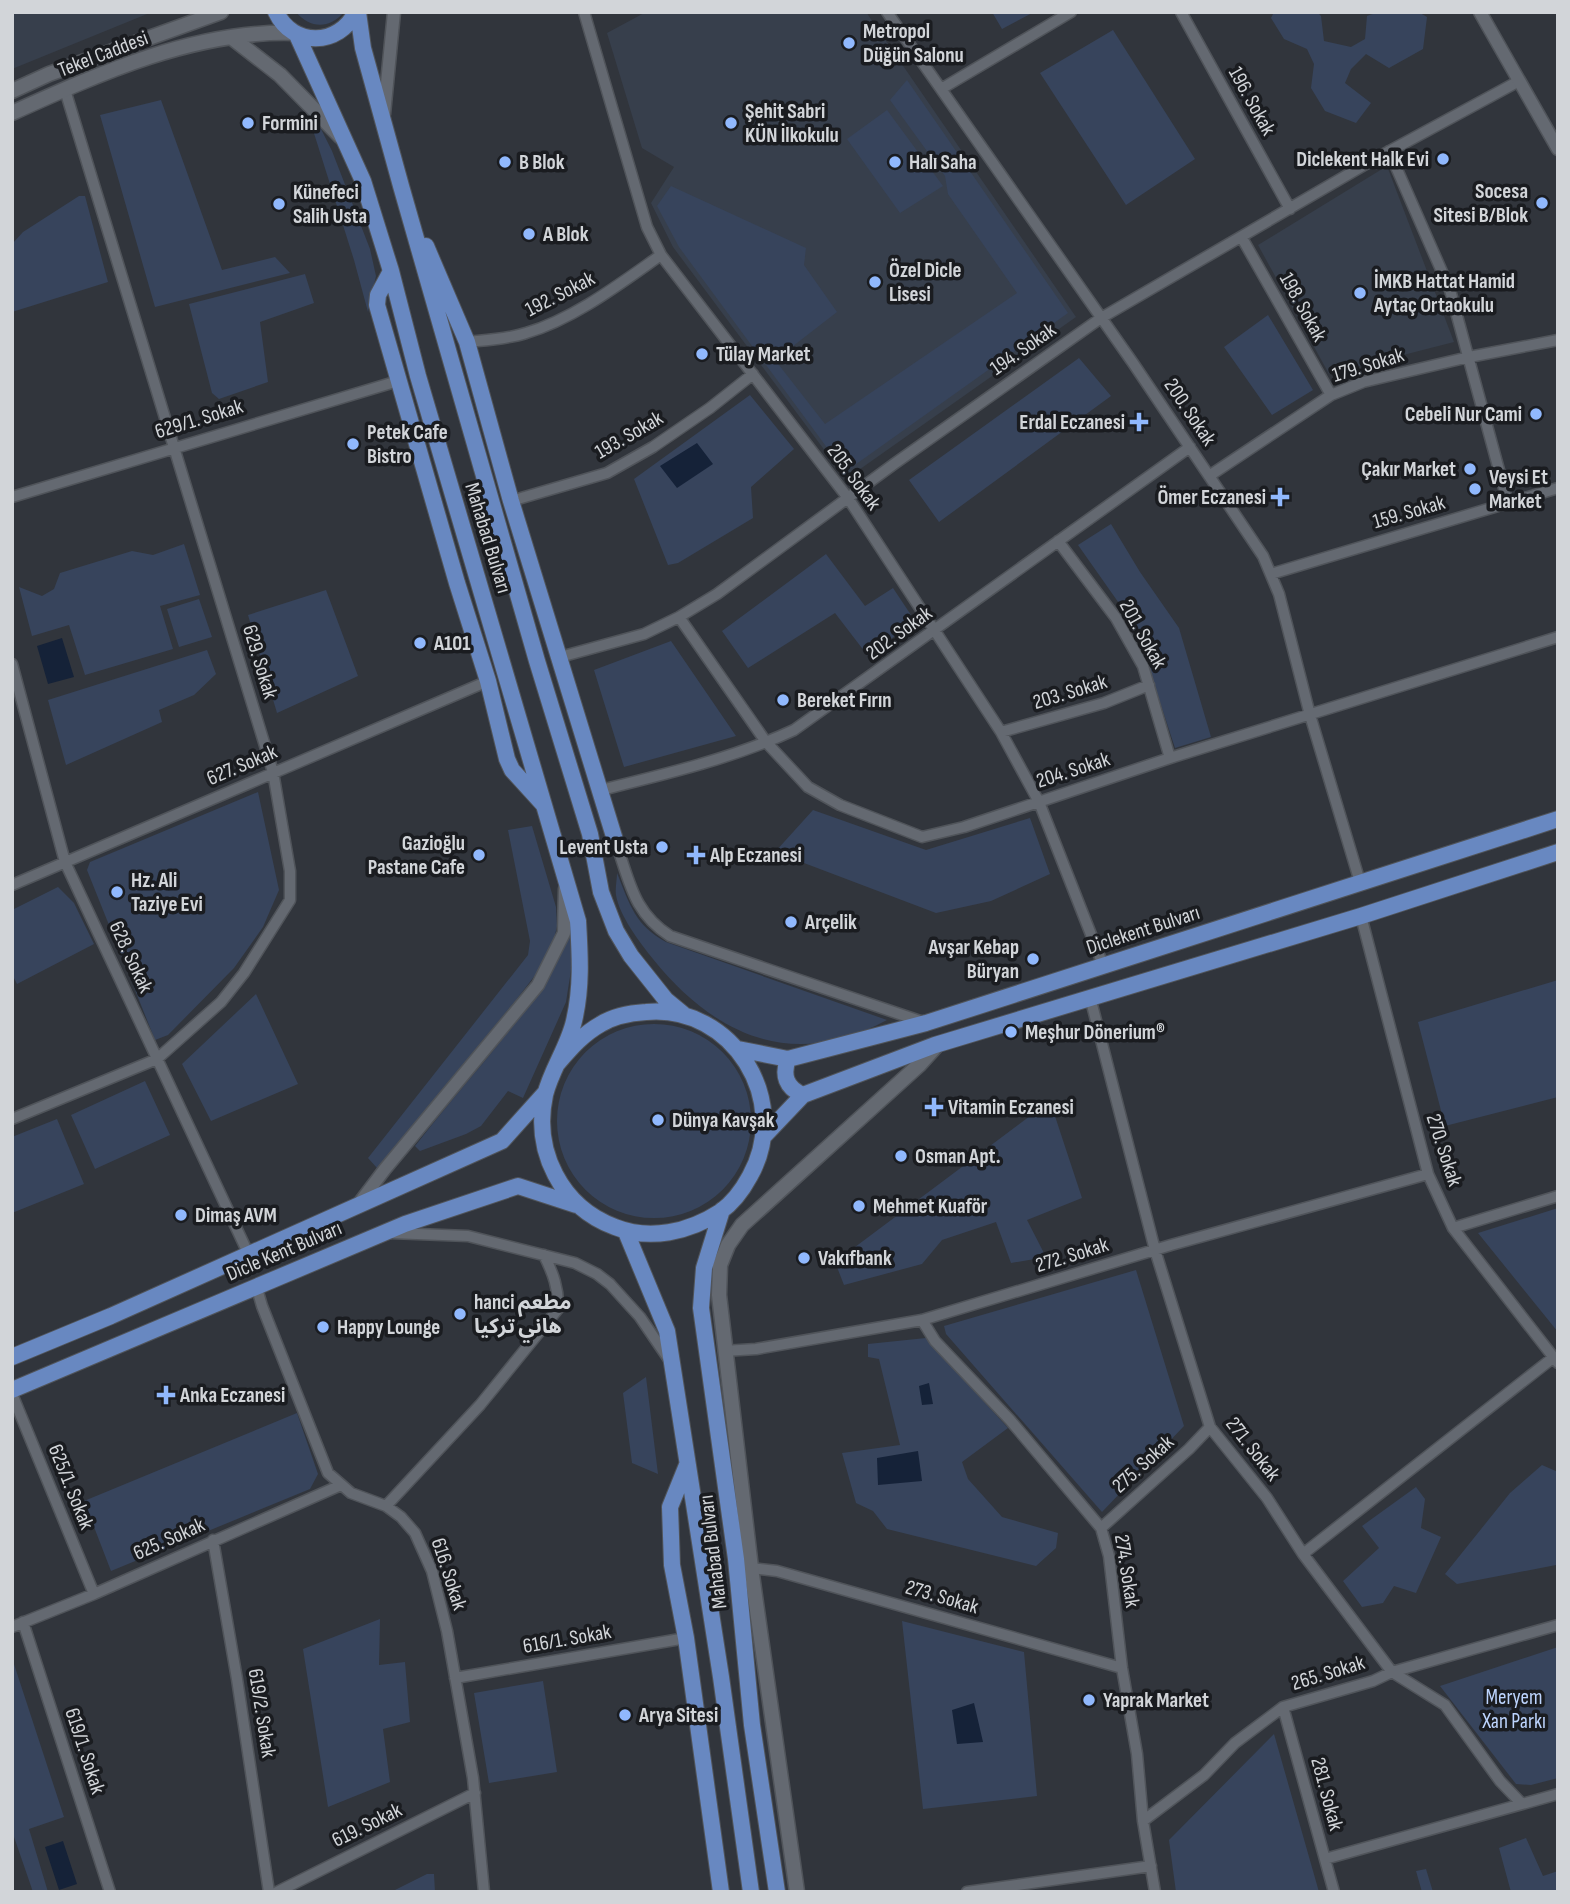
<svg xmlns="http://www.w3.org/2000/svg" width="1570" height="1904" viewBox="0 0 1570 1904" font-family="'Sofia Sans Condensed','Noto Sans Arabic',sans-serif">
<rect width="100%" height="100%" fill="#31353c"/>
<!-- built -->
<path fill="#373f4c" d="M12,12h140l-140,57z
M646,12h220l210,305 -230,162 -173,-232 -22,-44 23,-36 -32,-19 -35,-115z
M1387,166l67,176 -125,32 -71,-129z"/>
<!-- green -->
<path fill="#37445c" d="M296,12h48c-14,17 -34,17 -48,0z
M992,12h42l-32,17z
M1274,12h43l4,4 3,25 27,6 14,-8 2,-23c15,-6 47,-9 60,1l-4,32 -34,19 -23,-14 -15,15 -6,14 26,20 -15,20 -31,-12 -14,-23 3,-24 -7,-15 -23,-10 -13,-21z
M1113,30l82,129 -69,46 -86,-132z
M907,80l161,233 -223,159 -166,-225 -22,-41 14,-20 135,62 -2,17 33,47 -62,48 50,64 192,-131 -69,-99 -3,-18 -55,-76z
M161,100l61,170 53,-13 15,16 -135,34 -55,-192z
M306,108l10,11 16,32 38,98 6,27 -8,36 -14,-52z
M887,110l56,76 -43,27 -53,-74z
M79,196h6l23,86 -96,30v-68l11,-12z
M305,274l9,29 -54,19 8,60 -49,17 -7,-6 -23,-89z
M1268,315l45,75 -41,25 -48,-68z
M1079,358l32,38 -172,126 -30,-42z
M750,395l44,54 -43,38 2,31 -75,45 -10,2 -34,-86z
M1111,524l29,48 39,56 32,109 -36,11 -40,-122 -57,-81z
M184,544l16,51 -40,11 13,43 -88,26 -16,-50 -37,11 -13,-49 23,9 12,-7 6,-16 72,-22 21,4z
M826,554l39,52 28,-18 22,33 -47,35 -33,-43 -87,55 -26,-37z
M326,590l32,86 -81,37 -29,-98z
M199,599l13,38 -33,10 -12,-38z
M671,641l65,95 -112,31 -30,-97z
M207,650l9,24 -22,21 -35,15 3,12 -96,43 -18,-65z
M258,792l21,98 -16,37 -29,41 -66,67 -13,5 -68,-170 3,-8z
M813,810l113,40 104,-32 20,56 -59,27 -55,12 -161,-61z
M532,826l24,81 1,19 -4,18 -10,21 -27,35 -139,168 -9,-10 160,-203 2,-14 -22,-111z
M617,873c13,32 18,52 49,69l221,78c-94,51 -172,16 -234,-61 -13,-16 -34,-44 -37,-64 -1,-7 1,-15 1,-22z
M58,887l16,16 20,41 -77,40 -5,-10v-64z
M572,929v35l-6,38 -43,96 -15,-7 -27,35 -15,8 -46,17 -5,-5c22,-28 45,-56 68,-83 34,-42 70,-83 89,-134z
M1558,980v117l-113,29 -27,-104z
M256,994l42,90 -87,37 -29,-57z
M557 1121a97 97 0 1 1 194 0a97 97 0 1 1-194 0Z
M145,1081l25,54 -75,34 -24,-54z
M1050,1101l32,97 -55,22 19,37 -35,6 -15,-41 -54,18 -20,24 -78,21 -9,-23z
M57,1119l27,65 -72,29v-76z
M1558,1208v124l-80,-99z
M1136,1270l48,156 -82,86 -156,-178 -2,-8z
M926,1338l82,90 -46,34 6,17 34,38 56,16 -2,15 -20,18 -149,-37 -14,-18 -17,-8 -14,-50 58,-8 -21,-86 -11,-2v-13z
M646,1377l12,97 -26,-11 -9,-70z
M297,1413l21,61 -8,15 -199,82 -27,-70z
M1542,1465l16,7v89l-2,4 -99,19 -12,-10 65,-81z
M1416,1487l9,12 -4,29 20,9 -25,56 -22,-7 -11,17 -21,4 -19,-26 36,-33 -17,-22z
M380,1619l-1,46 26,-3 5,60 -27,7 7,53 -62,25 -25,-158z
M902,1621l122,31 13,144 -114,13z
M1558,1647v131l-27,7 -15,-1 -76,-98z
M12,1658l52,159 -35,12 19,63h-15l-21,-61z
M543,1681l14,91 -68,11 -15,-90z
M1274,1734l45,158h-143l-7,-52z
M1526,1838l17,38 15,-5v21h-47l-12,-44z
M1426,1869l7,23h-11l-6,-21z
M427,1874h7l1,18h-44z"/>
<!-- water -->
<path fill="#152238" d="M697,443l16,21 -36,24 -17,-22z
M62,638l12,39 -26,7 -11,-38z
M929,1383l4,21 -11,1 -3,-19z
M918,1451l4,30 -44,4 -1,-27z
M974,1703l9,39 -26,2 -5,-34z
M63,1841l14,43 -18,6 -14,-43z"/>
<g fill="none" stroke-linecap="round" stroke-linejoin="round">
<!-- minor casing -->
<g stroke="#50545a" stroke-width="13">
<path id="minor" d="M584,12l63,215 14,28 187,243 153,234 38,70 64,163
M887,12l246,351 130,193 16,38 31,121 50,167
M1181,12l109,197
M941,89l130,-77
M1389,151l61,139 58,213
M1242,238l89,157
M467,342c20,-2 41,-3 59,-9 48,-14 95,-50 135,-78
M1209,476l122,-81 32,-13 106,-25 89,-17
M12,497l386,-116
M511,501l96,-28 46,-26 57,-39 43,-34
M1058,541l58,77 27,48 27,92
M1271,574l287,-86
M679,617l87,125 42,45 32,18 82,32 42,-10 206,-69 388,-121
M560,657l84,-23 35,-17 38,-23 177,-130 207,-146 272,-158 146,-79
M12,664l53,198 183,391
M1001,732l103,-29 45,-18
M601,790c65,-16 133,-32 193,-60l396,-283
M616,843c14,39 17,69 54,93l256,87
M12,885l476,-204
M1361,916l67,258 25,54 105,135
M1090,997l65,253 55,177 57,71 36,56 89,118 53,33 55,76 22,23
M12,1119l145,-60 64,-57 23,-29 46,-73v-29l-17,-99 -208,-682
M1453,1228l105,-32
M391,1233l77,3 107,27 22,11 13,10 30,33 28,41
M256,1285l6,21 66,167 23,20 35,13 15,11 14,16 17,38 15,60 26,147 11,114
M922,1320l13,21 75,79 91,108 8,28 13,112 15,86 6,67 12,71
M724,1351l32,-2 166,-29 249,-75 257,-71
M12,1394l82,200
M386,1506l94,-101 78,-96c1,-20 -5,-36 -14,-54
M1101,1528l88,-79 21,-22
M213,1540l24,139 32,213
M1303,1554l251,-197
M751,1568l26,3 345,97
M23,1622l87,270
M12,1627l82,-33 247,-109
M455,1678l231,-40
M1283,1707l51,185
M1143,1821l61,-46 31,-32 48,-36 90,-26 19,-9 166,-47
M1325,1859l233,-65
M277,1892l198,-99
M967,1892l184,-26"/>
</g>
<!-- tertiary casing -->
<g stroke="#50545a" stroke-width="15">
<path id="tertiary" d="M1480,12l78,137
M384,114l10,-102
M357,1206l28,-37 153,-184 26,-52 1,-44"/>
</g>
<!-- secondary casing -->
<g stroke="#50545a" stroke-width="17">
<path id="secondary" d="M231,37l49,38 61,62
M12,91l37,-17 172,-62
M12,113c88,-40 184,-83 282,-80
M797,1892l-46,-324 -32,-273 1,-30 8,-20 14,-20 177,-160 19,-21"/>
</g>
<!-- primary casing -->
<g stroke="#50545a" stroke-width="18">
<path id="primary" d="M276,12c17,36 63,34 80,0
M358,12l5,36 38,138 136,475 53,173 11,58 15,39 15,25 35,44 17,14
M297,35l66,146 28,90 27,105 160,545c2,34 4,66 -4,100 -6,26 -23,49 -29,74 -12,56 16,112 70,132 35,14 74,5 105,-15 13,-9 23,-23 30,-36 42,-75 -17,-172 -104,-164 -15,1 -32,4 -45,12 -18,10 -30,24 -43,39
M426,246l41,96 44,159 105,342
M391,271l-13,24 -1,10 80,278 31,98 19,78 5,11 31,34
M738,1049l50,10 138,-36 632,-204
M788,1059c-6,16 -2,29 15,36
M764,1136l39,-41 132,-50 426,-129 197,-64
M722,1210l-18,58 -3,40 35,251 16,166 25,167
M626,1232l41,99 54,346 30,215
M12,1357l99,-41 391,-175 43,-48
M12,1390l393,-166 113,-38 58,19
M687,1465l-17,42 2,58 14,73 35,254"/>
</g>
<!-- minor -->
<use href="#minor" stroke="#646971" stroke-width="10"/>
<!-- tertiary -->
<use href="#tertiary" stroke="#646971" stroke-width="12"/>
<!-- secondary -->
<use href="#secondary" stroke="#646971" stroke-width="14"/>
<!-- primary -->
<use href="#primary" stroke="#6888c1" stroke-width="16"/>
</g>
<!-- markers -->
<g fill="#90b8fd" stroke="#1a1c20" stroke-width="2.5">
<circle cx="849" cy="43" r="7"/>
<circle cx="248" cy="123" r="7"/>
<circle cx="731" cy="123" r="7"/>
<circle cx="1443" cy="159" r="7"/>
<circle cx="505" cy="162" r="7"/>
<circle cx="895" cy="162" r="7"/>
<circle cx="1542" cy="203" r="7"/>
<circle cx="279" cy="204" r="7"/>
<circle cx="529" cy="234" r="7"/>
<circle cx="875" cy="282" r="7"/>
<circle cx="1360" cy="293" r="7"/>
<circle cx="702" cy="354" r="7"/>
<circle cx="1536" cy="414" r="7"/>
<path d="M1135.5 411.5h7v7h7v7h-7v7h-7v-7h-7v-7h7z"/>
<circle cx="353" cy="444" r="7"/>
<circle cx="1470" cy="469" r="7"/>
<circle cx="1475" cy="489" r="7"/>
<path d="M1276.5 486.5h7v7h7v7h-7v7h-7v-7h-7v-7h7z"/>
<circle cx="420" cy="643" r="7"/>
<circle cx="783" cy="700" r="7"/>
<circle cx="662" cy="847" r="7"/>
<circle cx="479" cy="855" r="7"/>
<path d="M692.5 844.5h7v7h7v7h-7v7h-7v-7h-7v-7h7z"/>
<circle cx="117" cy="892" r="7"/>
<circle cx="791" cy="922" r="7"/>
<circle cx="1033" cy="959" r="7"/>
<circle cx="1011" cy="1032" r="7"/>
<path d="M930.5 1096.5h7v7h7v7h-7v7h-7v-7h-7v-7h7z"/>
<circle cx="658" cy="1120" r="7"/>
<circle cx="901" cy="1156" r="7"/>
<circle cx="859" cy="1206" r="7"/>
<circle cx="181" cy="1215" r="7"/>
<circle cx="804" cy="1258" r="7"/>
<circle cx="460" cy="1314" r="7"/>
<circle cx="323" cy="1327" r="7"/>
<path d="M162.5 1384.5h7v7h7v7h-7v7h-7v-7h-7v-7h7z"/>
<circle cx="1089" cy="1700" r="7"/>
<circle cx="625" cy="1715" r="7"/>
</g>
<g text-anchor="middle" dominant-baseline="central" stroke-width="7" stroke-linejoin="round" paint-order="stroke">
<!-- poi labels -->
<g font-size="21" font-weight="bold" fill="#d2d5d9" stroke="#1a1c20" text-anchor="start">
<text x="863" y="31">Metropol<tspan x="863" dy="24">Düğün Salonu</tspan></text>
<text x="745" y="111">Şehit Sabri<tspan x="745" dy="24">KÜN İlkokulu</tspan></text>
<text x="262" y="123">Formini</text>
<text x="1429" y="159" text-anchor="end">Diclekent Halk Evi</text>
<text x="519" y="162">B Blok</text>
<text x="909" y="162">Halı Saha</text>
<text x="1528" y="191" text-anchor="end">Socesa<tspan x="1528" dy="24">Sitesi B/Blok</tspan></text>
<text x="293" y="192">Künefeci<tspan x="293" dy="24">Salih Usta</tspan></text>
<text x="543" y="234">A Blok</text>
<text x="889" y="270">Özel Dicle<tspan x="889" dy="24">Lisesi</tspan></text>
<text x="1374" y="281">İMKB Hattat Hamid<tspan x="1374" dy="24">Aytaç Ortaokulu</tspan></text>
<text x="716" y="354">Tülay Market</text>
<text x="1522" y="414" text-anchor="end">Cebeli Nur Cami</text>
<text x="1125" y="422" text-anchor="end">Erdal Eczanesi</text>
<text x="367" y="432">Petek Cafe<tspan x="367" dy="24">Bistro</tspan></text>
<text x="1456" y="469" text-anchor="end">Çakır Market</text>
<text x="1489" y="477">Veysi Et<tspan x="1489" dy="24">Market</tspan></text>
<text x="1266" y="497" text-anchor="end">Ömer Eczanesi</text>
<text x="434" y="643">A101</text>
<text x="797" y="700">Bereket Fırın</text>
<text x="465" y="843" text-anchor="end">Gazioğlu<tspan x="465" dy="24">Pastane Cafe</tspan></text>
<text x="648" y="847" text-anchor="end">Levent Usta</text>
<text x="710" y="855">Alp Eczanesi</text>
<text x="131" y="880">Hz. Ali<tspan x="131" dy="24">Taziye Evi</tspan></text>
<text x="805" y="922">Arçelik</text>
<text x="1019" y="947" text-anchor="end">Avşar Kebap<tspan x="1019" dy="24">Büryan</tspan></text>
<text x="1025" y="1032">Meşhur Dönerium®</text>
<text x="948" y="1107">Vitamin Eczanesi</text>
<text x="672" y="1120">Dünya Kavşak</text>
<text x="915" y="1156">Osman Apt.</text>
<text x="873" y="1206">Mehmet Kuaför</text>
<text x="195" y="1215">Dimaş AVM</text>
<text x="818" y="1258">Vakıfbank</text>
<text x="474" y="1302">hanci مطعم<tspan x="474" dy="24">هاني تركيا</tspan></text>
<text x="337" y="1327">Happy Lounge</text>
<text x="180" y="1395">Anka Eczanesi</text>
<text x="1103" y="1700">Yaprak Market</text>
<text x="639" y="1715">Arya Sitesi</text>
</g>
<!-- street labels -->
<g font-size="21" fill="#d2d5d9" stroke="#1a1c20">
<text transform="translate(103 54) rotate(-21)">Tekel Caddesi</text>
<text transform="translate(1252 101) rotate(61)">196. Sokak</text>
<text transform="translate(560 294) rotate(-27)">192. Sokak</text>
<text transform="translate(1303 307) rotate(61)">198. Sokak</text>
<text transform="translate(1023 349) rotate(-35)">194. Sokak</text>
<text transform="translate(1368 365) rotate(-17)">179. Sokak</text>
<text transform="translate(1190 412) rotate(56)">200. Sokak</text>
<text transform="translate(199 419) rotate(-17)">629/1. Sokak</text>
<text transform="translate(629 435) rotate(-30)">193. Sokak</text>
<text transform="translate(854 477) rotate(54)">205. Sokak</text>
<text transform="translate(1409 512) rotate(-16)">159. Sokak</text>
<text transform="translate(488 538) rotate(73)">Mahabad Bulvarı</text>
<text transform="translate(899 633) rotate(-36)">202. Sokak</text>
<text transform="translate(1143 634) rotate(61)">201. Sokak</text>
<text transform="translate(260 662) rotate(73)">629. Sokak</text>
<text transform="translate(1070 692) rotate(-17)">203. Sokak</text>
<text transform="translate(242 765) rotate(-23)">627. Sokak</text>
<text transform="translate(1073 770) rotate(-18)">204. Sokak</text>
<text transform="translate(1143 930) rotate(-18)">Diclekent Bulvarı</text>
<text transform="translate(131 957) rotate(65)">628. Sokak</text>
<text transform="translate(1444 1150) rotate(72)">270. Sokak</text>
<text transform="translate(284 1251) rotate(-23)">Dicle Kent Bulvarı</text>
<text transform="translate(1072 1255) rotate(-17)">272. Sokak</text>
<text transform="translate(1253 1449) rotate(52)">271. Sokak</text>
<text transform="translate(1143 1464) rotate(-42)">275. Sokak</text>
<text transform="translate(71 1487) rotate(68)">625/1. Sokak</text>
<text transform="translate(169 1539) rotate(-24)">625. Sokak</text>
<text transform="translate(713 1552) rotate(-97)">Mahabad Bulvarı</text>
<text transform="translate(1127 1571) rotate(81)">274. Sokak</text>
<text transform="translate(449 1574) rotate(72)">616. Sokak</text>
<text transform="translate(942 1597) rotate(16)">273. Sokak</text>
<text transform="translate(567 1639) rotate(-10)">616/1. Sokak</text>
<text transform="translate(1328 1673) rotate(-17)">265. Sokak</text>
<text transform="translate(262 1713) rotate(81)">619/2. Sokak</text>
<text transform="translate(85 1751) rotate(72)">619/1. Sokak</text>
<text transform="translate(1327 1794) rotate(75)">281. Sokak</text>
<text transform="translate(367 1825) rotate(-26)">619. Sokak</text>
</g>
<!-- park labels -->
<g font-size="21" fill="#bdd4fd" stroke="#1a1c20">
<text x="1514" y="1697">Meryem<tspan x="1514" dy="24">Xan Parkı</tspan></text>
</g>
</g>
<!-- border -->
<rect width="1570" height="1904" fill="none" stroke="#d2d5d9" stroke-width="28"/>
</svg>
